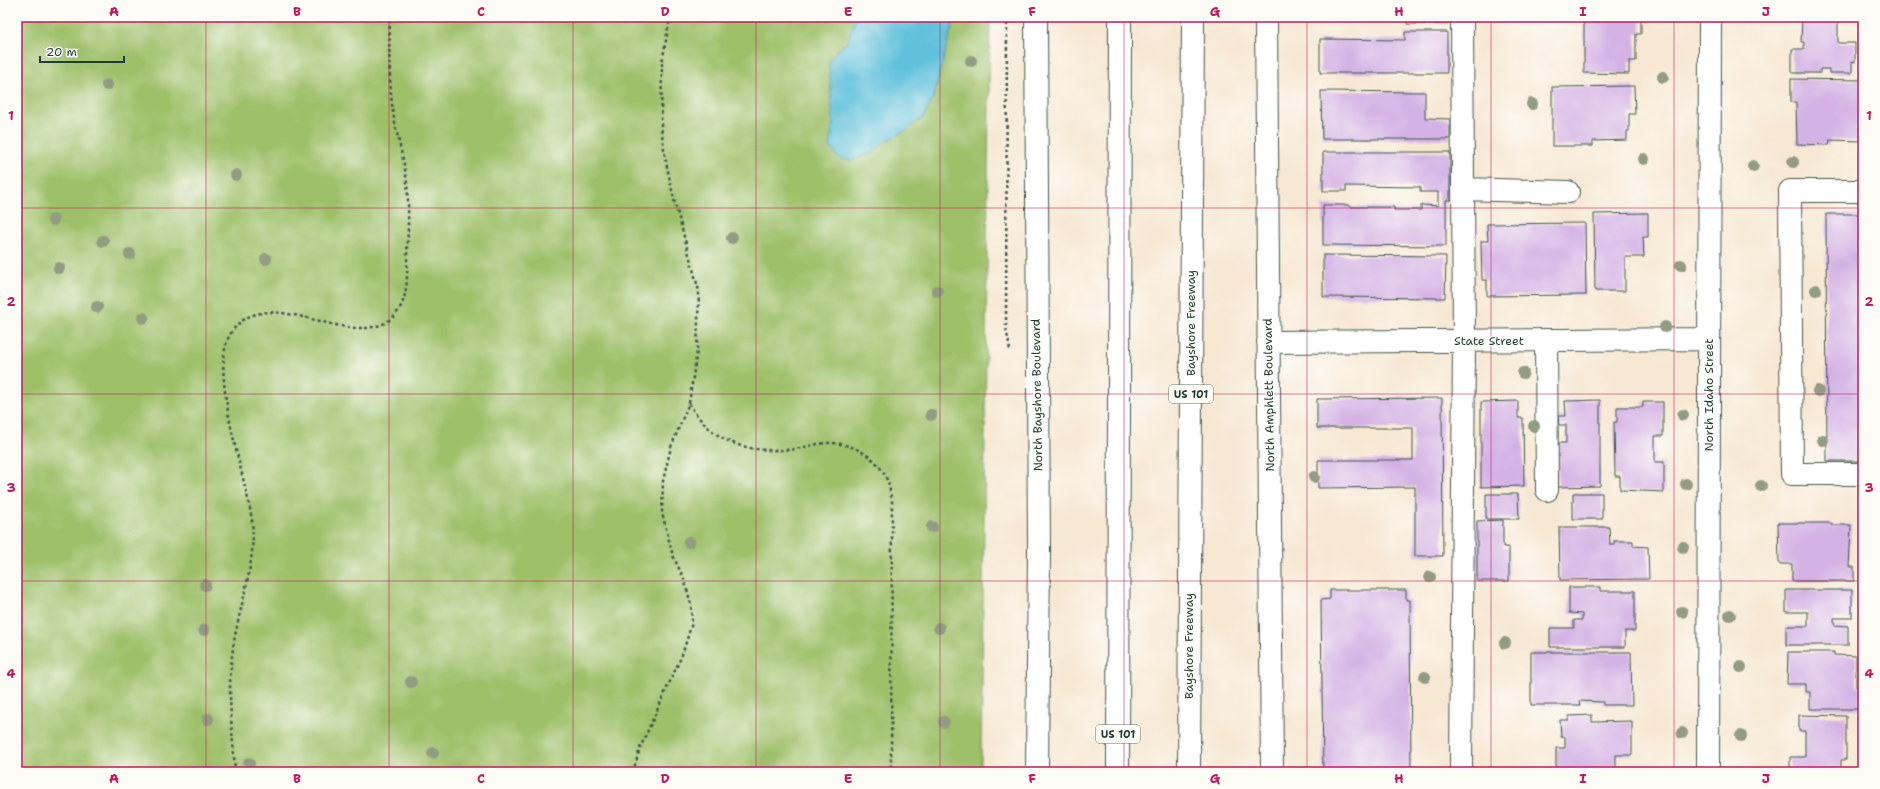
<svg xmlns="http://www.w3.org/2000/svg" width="1880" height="789" viewBox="0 0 1880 789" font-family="'Shantell Sans',sans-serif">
<rect width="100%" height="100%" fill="#fdfcf7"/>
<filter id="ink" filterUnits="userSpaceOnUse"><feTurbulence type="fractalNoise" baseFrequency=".025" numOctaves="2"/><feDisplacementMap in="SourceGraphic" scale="8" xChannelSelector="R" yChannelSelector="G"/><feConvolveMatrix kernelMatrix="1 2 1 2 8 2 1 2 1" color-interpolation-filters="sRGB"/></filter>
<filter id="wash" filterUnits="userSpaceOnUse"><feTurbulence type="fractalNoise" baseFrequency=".012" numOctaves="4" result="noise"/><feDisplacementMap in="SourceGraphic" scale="16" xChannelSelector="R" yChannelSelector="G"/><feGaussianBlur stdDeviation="0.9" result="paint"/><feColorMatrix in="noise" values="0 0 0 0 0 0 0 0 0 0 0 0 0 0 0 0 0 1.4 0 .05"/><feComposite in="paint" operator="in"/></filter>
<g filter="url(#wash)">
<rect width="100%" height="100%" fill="#f7e8d3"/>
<!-- green -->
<path fill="#9ec069" stroke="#5e7e4e" d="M17,17h973l-9,755h-964z"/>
<!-- water -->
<path fill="#5ec1dc" stroke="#3e7f88" d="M856,17h96v10l-19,72 -9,18 -18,14 -22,11 -11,11 -22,8 -13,-3 -8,-12 3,-25 -4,-59 5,-8 13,-12z"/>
<g id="blocks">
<!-- building -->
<path fill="#d4b2e5" d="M1407,17h41v7h-41z
M1584,17h57v17h-5v27h-7v13l-45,-1z
M1802,17h36v26h17v19l-3,-1v12h-23v-4h-9v4h-28v-24h12v-7h-3z
M1405,32h42v41h-127v-34l85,1z
M1791,79l72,1v61l-33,-1 -1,5 -32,-1 -1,-42h-5z
M1634,86l1,28h-6v17h-2v9l-34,1v5h-41v-59z
M1321,91l104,1v26l25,1v20h-128z
M1323,152h127v48h-4v46l-123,-1v-40h26v2h45v3h27v-5l17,1v-14h-18v-5l-74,-1v5h-23z
M1648,213v24h-5l1,20h-19v34h-30l-1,-77z
M1826,214h37v247h-36z
M1585,223l1,72 -99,1v-16h-5l-1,-39h7l-1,-17z
M1323,255l123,1 -1,42 -122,-1z
M1442,398l1,158h-28v-69l-97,1v-28h95v-32h-96v-29z
M1600,400v86l-42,1 -1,-44h9v-18h-7l-1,-9h8l-1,-15z
M1518,401v17h5l1,68 -43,1v-85z
M1643,402h20v34h-8v26h9v30l-44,-2v-14h-5l-1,-54h3v-15h26z
M1573,493h29v26h-29z
M1486,494h32l1,25h-33z
M1503,520v27h6v34h-32v-60z
M1778,523h53v2h20l-2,42h5v14h-62v-17h-13z
M1559,527h50l1,18h4v-4h19v5l15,1 1,32 -89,1z
M1569,587h31v4h35v40h-10v16h-75v-19h24v-8h8v-6l-13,-1z
M1330,590h76v10h4l1,172h-88l-2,-172 9,-1z
M1786,590h66v28h-18v7l14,1v19h-62v-19h22v-14h-22z
M1531,652h100l1,53h-29v-3l-24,-1 1,4h-49z
M1788,652h46v3l22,1v31h5v22h-51v-17h-4v-8h-19z
M1592,715v7l40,-1v34h-16v17h-60v-24h9v-11h-4l-1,-17h9v-4z
M1799,715l47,1v44h-5v12h-51v-15h15v-26h-6z"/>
</g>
</g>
<g filter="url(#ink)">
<use href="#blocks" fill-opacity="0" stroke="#3f574c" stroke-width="1"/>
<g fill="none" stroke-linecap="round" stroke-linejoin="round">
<!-- minor casing -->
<g stroke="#3f574c" stroke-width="24">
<path id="minor" d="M1036,17l3,533 -2,222
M1266,17l6,755
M1463,189l105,3
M1863,191h-73l2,283h71
M1546,340l1,150
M1268,342l441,-3
M1461,772l3,-431 -2,-324
M1708,772l2,-755"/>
</g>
<!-- highway casing -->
<g stroke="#3f574c" stroke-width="24">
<path id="highway" d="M1118,772l2,-755
M1189,772l4,-755"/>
</g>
<!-- path -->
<path stroke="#3f574c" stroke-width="2.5" stroke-dasharray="3 3" stroke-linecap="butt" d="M1007,17l-1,310 4,23
M689,403c21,37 53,49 95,47 14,0 28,-6 42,-7 25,-1 52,13 61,37 3,6 3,14 5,21l-1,271
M235,772c-2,-38 -8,-78 -3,-116 5,-47 27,-94 19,-142 -7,-42 -43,-146 -20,-181 35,-55 119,21 161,-15 7,-6 11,-15 13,-24 3,-14 2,-28 2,-42 1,-23 2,-46 0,-69 -3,-26 -12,-52 -15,-78 -3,-30 -3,-58 -2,-88
M633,772l7,-24 42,-93 10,-32 -1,-19 -7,-25 -11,-23 -11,-43 1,-32 8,-34 18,-44 8,-52 2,-60 -25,-91 -9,-43 -4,-31 1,-63 8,-46"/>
<!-- minor -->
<use href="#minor" stroke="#fff" stroke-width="22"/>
<!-- highway -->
<use href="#highway" stroke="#fff" stroke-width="22"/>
</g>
<!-- trees -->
<g fill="#929c83">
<circle cx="971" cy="61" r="6"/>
<circle cx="1663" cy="77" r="6"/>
<circle cx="107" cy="85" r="6"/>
<circle cx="1532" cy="104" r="6"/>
<circle cx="1644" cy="159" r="6"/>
<circle cx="1793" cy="162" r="6"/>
<circle cx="1753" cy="166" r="6"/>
<circle cx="236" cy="175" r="6"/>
<circle cx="53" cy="220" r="6"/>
<circle cx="732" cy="238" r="6"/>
<circle cx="103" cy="241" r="6"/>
<circle cx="130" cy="254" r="6"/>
<circle cx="266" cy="259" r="6"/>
<circle cx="1681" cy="265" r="6"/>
<circle cx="59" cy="268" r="6"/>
<circle cx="1816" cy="290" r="6"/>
<circle cx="937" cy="291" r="6"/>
<circle cx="97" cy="307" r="6"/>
<circle cx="143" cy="318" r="6"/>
<circle cx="1665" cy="327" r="6"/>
<circle cx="1523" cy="373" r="6"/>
<circle cx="1818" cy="391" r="6"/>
<circle cx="931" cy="415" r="6"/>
<circle cx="1683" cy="415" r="6"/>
<circle cx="1534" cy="426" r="6"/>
<circle cx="1823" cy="440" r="6"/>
<circle cx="1314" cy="477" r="6"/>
<circle cx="1686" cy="484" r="6"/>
<circle cx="1761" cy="486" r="6"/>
<circle cx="932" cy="527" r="6"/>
<circle cx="689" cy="542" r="6"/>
<circle cx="1683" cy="547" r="6"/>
<circle cx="1430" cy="577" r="6"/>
<circle cx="205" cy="585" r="6"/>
<circle cx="1682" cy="612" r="6"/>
<circle cx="1730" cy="615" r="6"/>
<circle cx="939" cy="628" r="6"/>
<circle cx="204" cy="630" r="6"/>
<circle cx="1505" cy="643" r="6"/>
<circle cx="1741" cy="667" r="6"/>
<circle cx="1425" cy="677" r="6"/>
<circle cx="411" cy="682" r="6"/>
<circle cx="208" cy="719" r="6"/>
<circle cx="944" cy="722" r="6"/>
<circle cx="1682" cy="733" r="6"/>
<circle cx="1741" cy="736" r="6"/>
<circle cx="433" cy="753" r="6"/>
<circle cx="249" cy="763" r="6"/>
</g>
</g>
<!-- grid -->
<path fill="none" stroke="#c2185b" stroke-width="1" stroke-opacity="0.55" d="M206,17v755M389,17v755M573,17v755M756,17v755M940,17v755M1124,17v755M1307,17v755M1491,17v755M1674,17v755M17,208h1846M17,394h1846M17,581h1846"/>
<g text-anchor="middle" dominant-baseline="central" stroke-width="3" stroke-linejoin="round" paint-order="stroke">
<!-- shield labels -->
<g fill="#fdfcf7" stroke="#62766e" stroke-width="1">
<rect x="1169" y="385" width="44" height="18" rx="3"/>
<rect x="1096" y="725" width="44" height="18" rx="3"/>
</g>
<g font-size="11" font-weight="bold" fill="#1f3d34">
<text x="1191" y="394">US 101</text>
<text x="1118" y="734">US 101</text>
</g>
<!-- street labels -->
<g font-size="12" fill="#1f3d34" stroke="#fdfcf7">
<text transform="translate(1191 323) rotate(-90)">Bayshore Freeway</text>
<text x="1489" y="341">State Street</text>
<text transform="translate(1037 395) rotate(-91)">North Bayshore Boulevard</text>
<text transform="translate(1269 395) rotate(-91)">North Amphlett Boulevard</text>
<text transform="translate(1709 395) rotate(-90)">North Idaho Street</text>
<text transform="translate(1189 646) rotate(-90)">Bayshore Freeway</text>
</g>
</g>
<!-- margin -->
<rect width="1880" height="789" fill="none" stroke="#fdfcf7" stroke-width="44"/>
<!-- scale -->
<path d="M40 56v6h84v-6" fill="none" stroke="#1f3d34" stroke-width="2"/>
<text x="46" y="56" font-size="12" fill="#1f3d34" stroke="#fdfcf7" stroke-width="3" paint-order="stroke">20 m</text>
<rect x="22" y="22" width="1836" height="745" fill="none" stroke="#c2185b" stroke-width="1.5"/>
<g font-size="13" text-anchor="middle" font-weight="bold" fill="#c2185b">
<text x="114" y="16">A</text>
<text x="297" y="16">B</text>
<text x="481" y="16">C</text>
<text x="665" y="16">D</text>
<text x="848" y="16">E</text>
<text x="1032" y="16">F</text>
<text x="1215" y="16">G</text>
<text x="1399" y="16">H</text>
<text x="1583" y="16">I</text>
<text x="1766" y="16">J</text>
<text x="11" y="120">1</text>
<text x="1869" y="120">1</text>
<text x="11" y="306">2</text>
<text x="1869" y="306">2</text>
<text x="11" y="492">3</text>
<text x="1869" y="492">3</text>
<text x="11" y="678">4</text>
<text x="1869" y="678">4</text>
<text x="114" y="783">A</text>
<text x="297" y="783">B</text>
<text x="481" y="783">C</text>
<text x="665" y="783">D</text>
<text x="848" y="783">E</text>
<text x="1032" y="783">F</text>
<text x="1215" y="783">G</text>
<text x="1399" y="783">H</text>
<text x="1583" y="783">I</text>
<text x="1766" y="783">J</text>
</g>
</svg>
